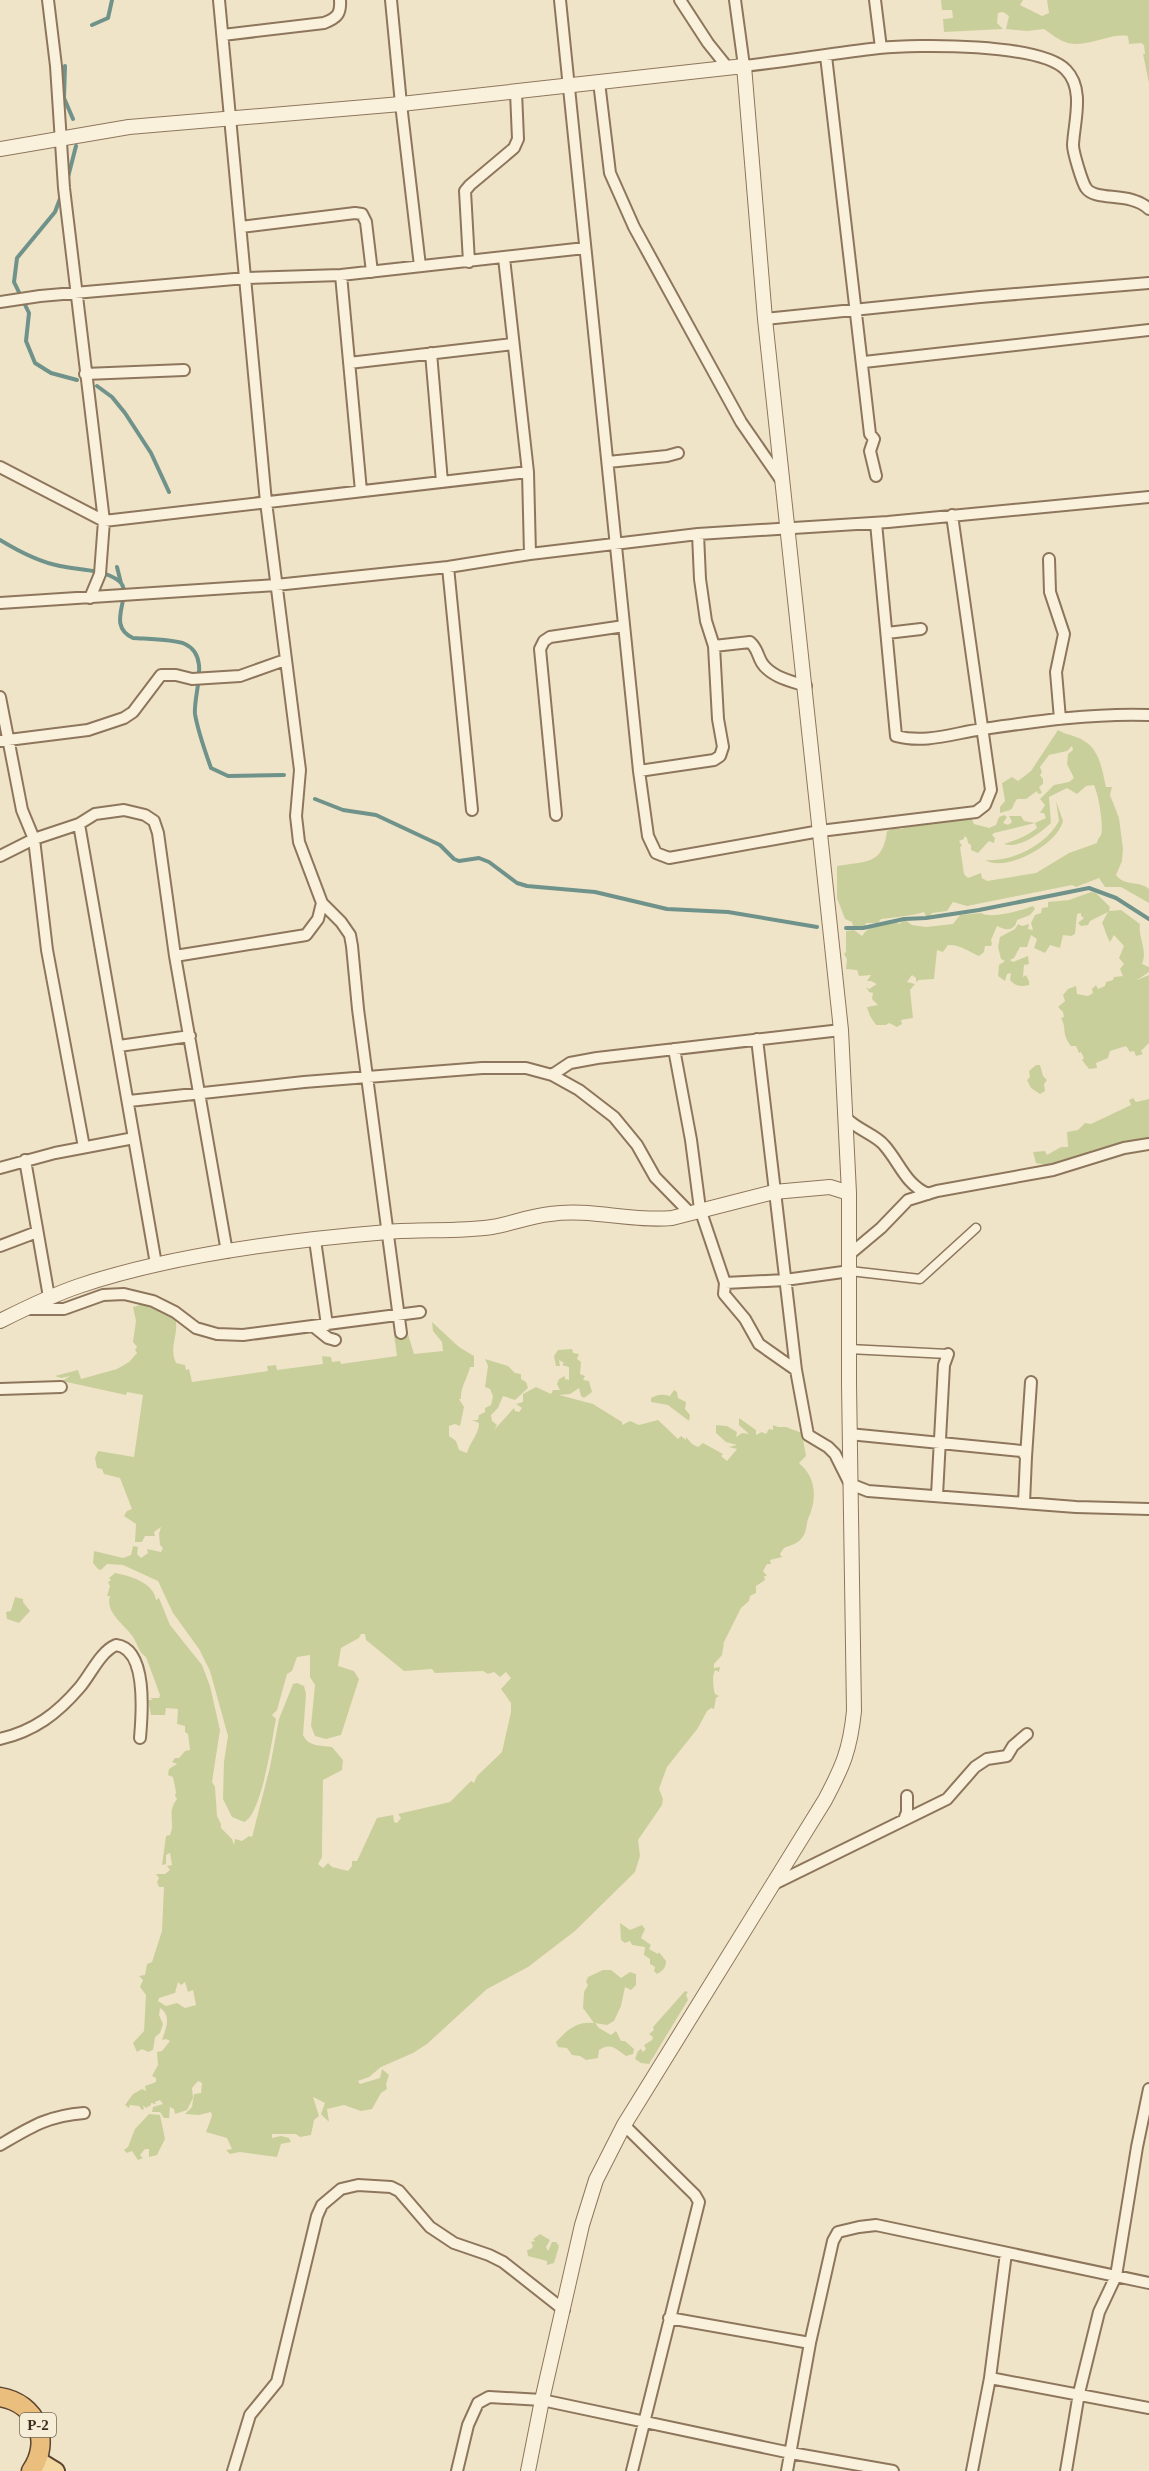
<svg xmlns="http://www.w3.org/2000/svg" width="1149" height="2471" viewBox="0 0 1149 2471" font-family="'Times New Roman',serif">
<rect width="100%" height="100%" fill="#f0e4c8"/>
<!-- green -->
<path fill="#c9cf9b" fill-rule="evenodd" d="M941,0h82l-3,5 22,11 7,-3 -2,-13h102v83l-6,-29h2l-1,-9 -3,-2 -12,1 -1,-8c-19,-3 -40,12 -60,7 -8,-2 -17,-9 -24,-14l-17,2 -21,-2 3,-13 -6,-4 -5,1 -1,10 6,6 -59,3 -1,-13 10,-1 -1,-8h-10z
M1058,730c6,4 11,4 18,7 23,8 25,28 30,50h6l-2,8 9,23 4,31 -1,12 -6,14c9,12 23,5 33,14v14l-28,-16h-16l-6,-9 -23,9 -4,-2 -105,21 -14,-4 -6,9 -15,2 -5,7 -3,-8c-7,3 -34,6 -43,7l-3,4h-12l-2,6 -3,-3h-8l-1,-4 -7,-3 -8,-21v-32c29,-5 46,-1 50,-35l8,-3 7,1c9,-6 20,-7 31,-6 5,0 13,-5 19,-5 6,0 12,0 19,-1l3,7 15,4 7,-3 3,-8 5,-2 3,2 -4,6 5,2 4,-3 -3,-6h12l3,5 11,2 11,-5 -2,-5h-4l5,-8 -5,-6 14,-14 15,-3 5,-4 -7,-14 1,-10 5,-4 -1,-4 -5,5 -18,4 -9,12 2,5 -2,3 3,4v5l-4,3 3,6 -4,1 -1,-3 -11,8h-9c-8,12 0,9 -17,14v-6l5,-6 -3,-18 10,-6 6,4 13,-10zM1094,785c4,8 10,40 7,50 -2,3 -4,5 -4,8l-28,10 -33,20 -49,8 -5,-3 -1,-5 -13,5 -4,-4 -4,-27 2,-1 -3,-5 5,-2v-3l3,2 1,5 3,2v5l7,3 11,-12 5,2 1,-5 -3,-3 2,-2 41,-10 2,5c-10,8 -20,12 -33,16 16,5 36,-11 47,-21l-2,-26 18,-9 10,6 9,-8z
M1056,801l7,20c-5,23 -57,52 -78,39 27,2 60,-14 74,-39z
M1091,892l5,1 14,14 -1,4 12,-1 19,14c-2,14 8,26 2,40l7,3v5l-12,8 12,-5v68l-8,8 2,3 -7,2 -2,-5 -4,1 -4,-6 -16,5 -2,7 -12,5 1,5 -8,1 -7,-9 2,-2 -3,-6 -2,1 -3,-7h-5c-10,-13 -4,-18 -10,-28l3,-1 -1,-5 -5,-5 7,-6 -2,-6 5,-6 8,-3 1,8 11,2 5,-3 -1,-4 4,-4 2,4 7,-3 1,-4 7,-2 1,-3 9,-1 -3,-7 4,-5 -5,-6 5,-12 -10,-11 -4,7c-4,-7 -5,-13 -8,-19l6,-11 -18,9 -2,4 -7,1 -3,-3 6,-5 -3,-2v-3l-4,1 -2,20 -4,2 -8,-1 -3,13 -10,-3 -5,8 -11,-5 3,-9 -6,-4 -4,12h-7l-6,11 -4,2 3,2 15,-6 1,8 -5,1 -1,12 3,-2 3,6v4c-8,2 -14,1 -19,-5l1,-7 -4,1 -2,7 -7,-5 1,-11 6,-4 -4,-2 -3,-12 2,-10 15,-8 3,-5 4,2 7,-2 -1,5 5,1 -2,-7 4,-8 6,-2 1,-5 6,-1v-5l21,-2z
M1033,906l2,3 -5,6 -13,5c-2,11 -11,11 -20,6l-6,14 1,4 -1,2h-6l-1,6 -5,4c-9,-4 -20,-12 -31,-11l-5,7 -6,-2 -3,29 -15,1 -3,2v-4l-4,-3 -5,7 8,2 -5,6 3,28 -12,2 1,4 -5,3 -8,-4 -3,2h-10l-6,-9 -3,-9 11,-2 -6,-6 1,-6 -4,-1 -3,-5 3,2 8,-5 -6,-3h-4l4,-6 -12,1 -2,-6 -11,-1 1,-10 -3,-5 2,-2v-21l8,-1 8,6c7,-11 21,-13 33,-15l4,3 6,-4 7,5 14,2 27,-3 7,-9 21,-2c11,6 38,-2 52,-7z
M1036,1065h4l3,11 4,4 -3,4 1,7 -5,3 -9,-6 -4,-8 3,-3 -1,-6z
M1133,1098l3,4 13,-3v40l-39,11 -4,-2 -50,19 -20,-4 -3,-11 12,-1 2,4 14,-8h7l-1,-15 11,-2 7,-7 6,1 40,-19 -2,-5z
M144,1304h6l25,14c5,16 -7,28 1,45l9,2 1,5 3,-1 3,13 76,-11 -1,-5 9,-1 1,5 46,-6 -1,-8 9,1 1,5 8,-1 1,3 56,-8 -3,-21 5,-1 6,-10 9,30 29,-3 -1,-9 -9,-11 -1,-9 27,25 15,9v11h-4c-2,10 -10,21 -9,32h-2l5,8 -4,19 -5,-2 -6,2v10l7,5 3,9 8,3c3,-11 12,-19 12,-30l-7,-3h6l1,-5 6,-3v-4l6,-3 2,-9 -3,-7 -5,-2 3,-21 -3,-7 23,7 7,7 6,1v5l5,3 2,6 -13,12 -12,-4 -5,12 -7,7 1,6 5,4 -3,5 20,-22 1,3 4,1 3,-4 -6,-4 7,-2v-8l13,-7 15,7 2,-4h7l-3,-6 2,-5 6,-3v3l4,1v-13l-7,-2 2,-2 -5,-3 1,6h-4l-2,-10 4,-6 14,-1 1,4 6,1 -2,5 4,3 -1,12 5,2 -2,4 6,1 3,11 -8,6 -3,-2 -2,-8 -9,6 -11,1 34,9 29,18v3l8,-4 9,4 19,-5 20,19 3,-3 5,4v-3l6,7 6,3 5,-4 20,11 -2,2 6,5 10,-12 -8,-2 8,-2 -11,-3 -10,-9v-8l11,1 10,6 -1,5 6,-4 7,1 -10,-9v-7l17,12v5l6,-3 4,2 3,-5 4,1v-5l5,2h8l16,6 4,23 -7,7c18,15 18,37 9,56 -2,6 -1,15 -8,21 -5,5 -10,5 -16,8l-4,6 2,3 -12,3 1,4h-4l-4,7 4,5h-3l1,4 -9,6v7l-6,3 -1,5 -8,7 -17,34 -2,13 -8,9v4l6,-1 -1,5 -4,-2c-3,7 -2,17 0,24l4,2 -3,2 -2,11 -3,-1 -4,3 -9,17 -31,39 -8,22 4,10 -1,6 -24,35 2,16 -5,16 -60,59 -47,36 -41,22 -60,55 -14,9 -32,14 -12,10 -11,4 2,3 20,-6 2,-9 7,6 -3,9 1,5 -6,4 -9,16 -11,2 -17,-6 -17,4 2,13 -8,-8 4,-11 -12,-6 6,19 -5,4 -3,15 -11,2 -4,-3h-24v4l9,-2 8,2 2,4 -10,2 -4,13 -37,-5 -10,2 -4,-4 6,-1 -5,-11 -21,-6 6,-16 -1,-4 -12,3 -14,-1 7,-7 2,-13 7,-1 1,-10 -4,-2 -6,7 1,10 -6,12 -12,4 -1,-5 -4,-2 -1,11h-5l-4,-6h-8l1,-5 10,-3 -3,-4 -5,2 1,2 -5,-1v2l-5,3 -3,-3 1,4 -2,1 -3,-4 -9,-1 -1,3 -4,-3 8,-11 9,-5 4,2 -1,-5 11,-4v-4l-4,-2 6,-11 -1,-13 5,-1 8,-10 -4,-2 -4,1c4,-12 10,-24 -2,-32l-1,7 4,9 -3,9 -5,4 -2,13 -5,2 -6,-3 -5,3 -4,-9 11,-12 2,-36 -6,-8 3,-7 -4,-4 6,-1 2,-11 5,-2 10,-31 2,-44h-5l-2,-5 2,-4 -3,-4h9l5,-4 -3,-4 5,-1 -2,-12 -4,2v9l-4,1 4,-29 4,-1c6,-13 -4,-22 7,-36l-2,-3 1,-4 -3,-15 -5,-2 1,-6 8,-5 -5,-2 3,-4h4l6,-7 5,-1 -2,-16 -3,-2v-6l-8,-2 1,-15 -12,-1 -1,7h-14l-3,-15h5l-3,-2h9l1,-3 -14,-38c-8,-5 -8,-13 -13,-20 -9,-13 -28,-24 -23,-41h-3l3,-10 -2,-4 3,-2 -2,-2 6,-5c12,2 39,9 41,27l3,-2 11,27 32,40 8,21 10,44 -8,52 3,5 2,29 4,8v4l11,11 2,6 1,-6 7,2 7,-5 3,1 18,-70 9,-48 14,-35 4,-1 7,3 2,8 -3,41c6,12 17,10 29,12l11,13 -1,10 -19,10 -1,66v11l-4,7 5,4 5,-5 4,4 16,4 4,-5v-5h5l20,-43 16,-3 1,7 3,1 4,-5 -3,-4 52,-12 21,-21 3,2 3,-7 25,-24 9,-40v-9l-10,-14 10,-11 -5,-6 -6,5 -6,-5 -6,2 -5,-3 -48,2 -3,-4 -28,2 -38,-31 -1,-6h-4l-2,4 -18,10 -3,18 16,5 5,8 -18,56 -15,4 -11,-3 -4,-10 4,-41 -5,-8v-22l-13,2 -5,14 -5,3 -10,36 -5,5 4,4c-4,20 -14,95 -32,103l-12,-5 -9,-18 1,-37 4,-26 -18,-65 -11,-22 -26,-36 -15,-32 -35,-16 -16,-1 -6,6 -3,-1 -5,-6 1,-12 29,7 8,-3 2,-9 5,1 -1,7 4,4 7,-5 -1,-4 14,3 2,-4 -3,-3 -1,-11 2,-7 -7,5 1,4h-10l-3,6h-7l1,-18 -12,-8 3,-5 5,-2 -12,-31 -16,-4 -2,-5 -5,-1 -2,-10 3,-7 36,6 9,-62 -16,-3 -1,3 -64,-14 8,-5 -9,2 -6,-2 23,-6 3,9 36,-10 12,-7 8,-9 -2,-3 2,-3 -4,-5 3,-21 -3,-14zM178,1982l3,3 4,-3 3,10 5,-2 3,15 -11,3 -8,-5 -11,3 -8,-5 1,-3 16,-5z
M674,1390l3,2 1,6 8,4 -1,7 5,6 -1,6 -21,-16 -17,-3v-4c8,-4 10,-4 19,-2z
M15,1597l8,2v3l7,9 -11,12 -12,-4 -1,-7 5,-1z
M620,1923l10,7 12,-5 3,4 -4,9 10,7 -2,4 9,5 1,-2 7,9c0,6 -3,10 -9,13l-3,-3 1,-4 -5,-3v-5l-6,-4 1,-8 -13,-2 -2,-4 -5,2 -4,-3z
M603,1970h8l10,8 9,-6 6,2v11l-5,5 -6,-3 -4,19 -7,15 -7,4 -12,-2 4,5 12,7 5,-4 5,10h4l9,8 -1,5 -7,2c-10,-7 -15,-14 -27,-6l-1,8 -12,2 -6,-4 -8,-1 -5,-7 -9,-1 -2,-5c12,-13 21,-21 38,-19l-11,-15 1,-16 4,-7 -2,-3 2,-5z
M685,1991l3,1 -2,3 2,5 -39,64 -8,-1 -6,-4 3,-8 3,-2 2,3 3,-3 -2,-4 8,-5 1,-3 -4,-3 5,-4 -1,-3z
M149,2114l11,1 5,24 -8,16 -8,2v-8h-4l-5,6 3,3 -5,2 -6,-9 -5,2 -3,-3 4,-3 7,-18z
M540,2234l10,6 -4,7 2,4 4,-9h4l3,4 -5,17 -7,2v-4l-19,-5 -1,-6 4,-1 2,-3 -2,-4 4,-1 -2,-2z"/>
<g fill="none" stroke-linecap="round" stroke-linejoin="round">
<!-- stream -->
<path stroke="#6f938a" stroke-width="4" d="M92,25l16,-7 4,-18
M65,66l-1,32 9,21
M68,177l8,-31
M61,196l-6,16 -38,46 -3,24 15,31 -3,28 9,22 16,10 26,7
M97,386l15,11 13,16 26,40 18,39
M0,540c18,11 38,22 60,26 18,4 44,3 59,15 16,13 -15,44 14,57 14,1 40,1 52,6 26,12 8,50 10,70 3,18 10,37 16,54l17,8 56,-1
M117,567l4,16
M315,799l28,11 33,5 64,30 14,14 5,2 20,-3 10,4 28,21 10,3 68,6 72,17 61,3 89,15
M846,928h17l41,-9 22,-1 53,-8 110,-22 27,10 33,21"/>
<!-- pedestrian casing -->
<g stroke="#8d765c" stroke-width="11">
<path id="pedestrian" d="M850,1271l70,8 56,-51
M849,1349l99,5"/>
</g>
<!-- minor casing -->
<g stroke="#8d765c" stroke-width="14">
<path id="minor" d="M48,0l8,66 8,122 40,333 -4,53 -10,24
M219,0l47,502 34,268 -4,46 3,26 23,61 19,19 9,13 2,11 6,63 43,324
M391,0l10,104 19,162
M560,0l79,771 9,65 8,17 13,5 151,-27 156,-19 9,-7 6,-15 -39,-275
M680,0l28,43 20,25
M735,0l9,66c45,-5 90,-13 135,-18 38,-4 161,-5 187,22 19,19 8,52 7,75 0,7 9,37 13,43 10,14 44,3 63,21
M875,0l6,48
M223,35l101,-12c13,-5 17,-9 16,-23
M826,56l44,378 4,5 -4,12 6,25
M599,82l11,91 24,54 107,195 40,58
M241,227l114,-14 7,1 4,8 6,50
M504,258l24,214 2,82
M469,262l-4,-71 5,-6 44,-37 4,-9 -2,-47
M341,275l20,216
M0,302l40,-6 206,-18 95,-3 244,-27
M765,319l215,-22 169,-14
M431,353l11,129
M864,362l285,-32
M349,363l164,-19
M85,374l99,-4
M608,462l59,-6 11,-3
M0,467l104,54 424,-49
M876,523l20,213c29,8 58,-3 87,-7 55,-8 110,-16 166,-14
M1049,559l1,33 14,42 -8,38 4,47
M448,567l24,243
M0,603l276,-18 172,-18 82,-13 168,-20 190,-12 261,-25
M887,633l34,-4
M714,646l36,-4c8,7 7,13 12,21 9,14 29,18 44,23
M0,697l22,113 12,29 13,111 37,197
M0,741l88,-11 36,-12 9,-6 28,-37h15l16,4 48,-3 45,-16
M639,771l75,-11 6,-4 3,-9 -5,-28 -4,-73 -8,-25 -6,-42 -2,-45
M556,815l-16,-166 4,-8 6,-4 74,-11
M79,824l77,440
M0,856l34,-17 45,-15 16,-10 29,-4 21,5 9,6 4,12 17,123 52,296
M175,956l131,-21 12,-16 4,-16
M757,1039l39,331 12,65 20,12 7,7 15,30 18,7 208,16 73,2
M119,1046l71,-10
M674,1049l17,91 9,69 25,74 -1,11 21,25 14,25 37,26
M552,1075l18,-12 27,-5 244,-28
M129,1101l175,-19 178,-14h44l26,7 27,15 35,27 23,28 18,32 35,36
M846,1118c12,12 30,17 38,27 16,18 21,39 44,49
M25,1160l24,137
M0,1168l55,-15 79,-15
M315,1240l12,85
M0,1246l37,-14
M850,1254l31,-26 27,-28 29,-9 116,-21 71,-22 25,-4
M725,1283l60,-3 65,-9
M27,1309h37l39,-14 21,-1 29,7 22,11 21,16 21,6 26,1 177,-23
M313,1326l15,12 7,2
M0,1389l61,-2
M849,1434l173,17 4,6 -2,46
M1026,1457l5,-75
M937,1495l7,-130 4,-11
M0,1739c34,-8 57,-25 80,-52 11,-13 20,-35 36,-42 32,4 26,70 24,93
M904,1820l3,-8v-16
M776,1883l171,-84 28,-32 12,-8 20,-3 6,-10 14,-12
M624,2125l71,70 4,7 -67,269
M0,2145c31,-18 47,-29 84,-32
M1006,2253l-16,125 159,30
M669,2318l141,25
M233,2471l17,-56 27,-33 40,-166 5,-11 19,-16 17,-4 33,2 8,4 31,36 24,16 35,12 14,7 61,48
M457,2471l11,-46 10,-22 11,-6 53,3 249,53 102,18
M787,2471l23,-128 23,-102 5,-9 21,-5 17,-2 273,58
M972,2471l18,-93
M1066,2471l13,-78 20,-81 17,-36 21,-129 12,-58"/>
</g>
<!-- tertiary casing -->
<g stroke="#8d765c" stroke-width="16">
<path id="tertiary" d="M0,149l129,-22 272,-23 343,-38 21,253 76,711 8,163v191l5,327c-4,39 -11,55 -29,89l-201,325 -28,55 -14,45 -40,175 -14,71
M0,1321c26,-13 52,-26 79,-35 94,-32 210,-46 309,-54 34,-3 70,0 104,-5 19,-3 38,-11 58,-13 41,-6 81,8 122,4l102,-26 56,-5 19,6"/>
</g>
<!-- primary casing -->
<g stroke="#5b4430" stroke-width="20">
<path id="primary" d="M38,2460l18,11"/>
</g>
<!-- trunk casing -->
<g stroke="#5b4430" stroke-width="21">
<path id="trunk" d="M0,2397c37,6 52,44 31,74"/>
</g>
<!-- pedestrian -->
<use href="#pedestrian" stroke="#faf1dc" stroke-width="8"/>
<!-- minor -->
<use href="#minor" stroke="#faf1dc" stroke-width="10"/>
<!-- tertiary -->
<use href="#tertiary" stroke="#faf1dc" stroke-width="14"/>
<!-- primary -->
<use href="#primary" stroke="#f3d9a0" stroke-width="16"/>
<!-- trunk -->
<use href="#trunk" stroke="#eabe7c" stroke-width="18"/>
</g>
<g text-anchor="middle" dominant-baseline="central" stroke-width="4.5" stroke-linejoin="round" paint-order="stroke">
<!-- shield labels -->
<rect fill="#f7eed8" stroke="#756857" stroke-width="1.5" x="20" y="2413" width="36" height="24" rx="4.5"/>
<g font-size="15" font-weight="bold" fill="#3d2e20">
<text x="38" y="2425">P-2</text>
</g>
</g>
</svg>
